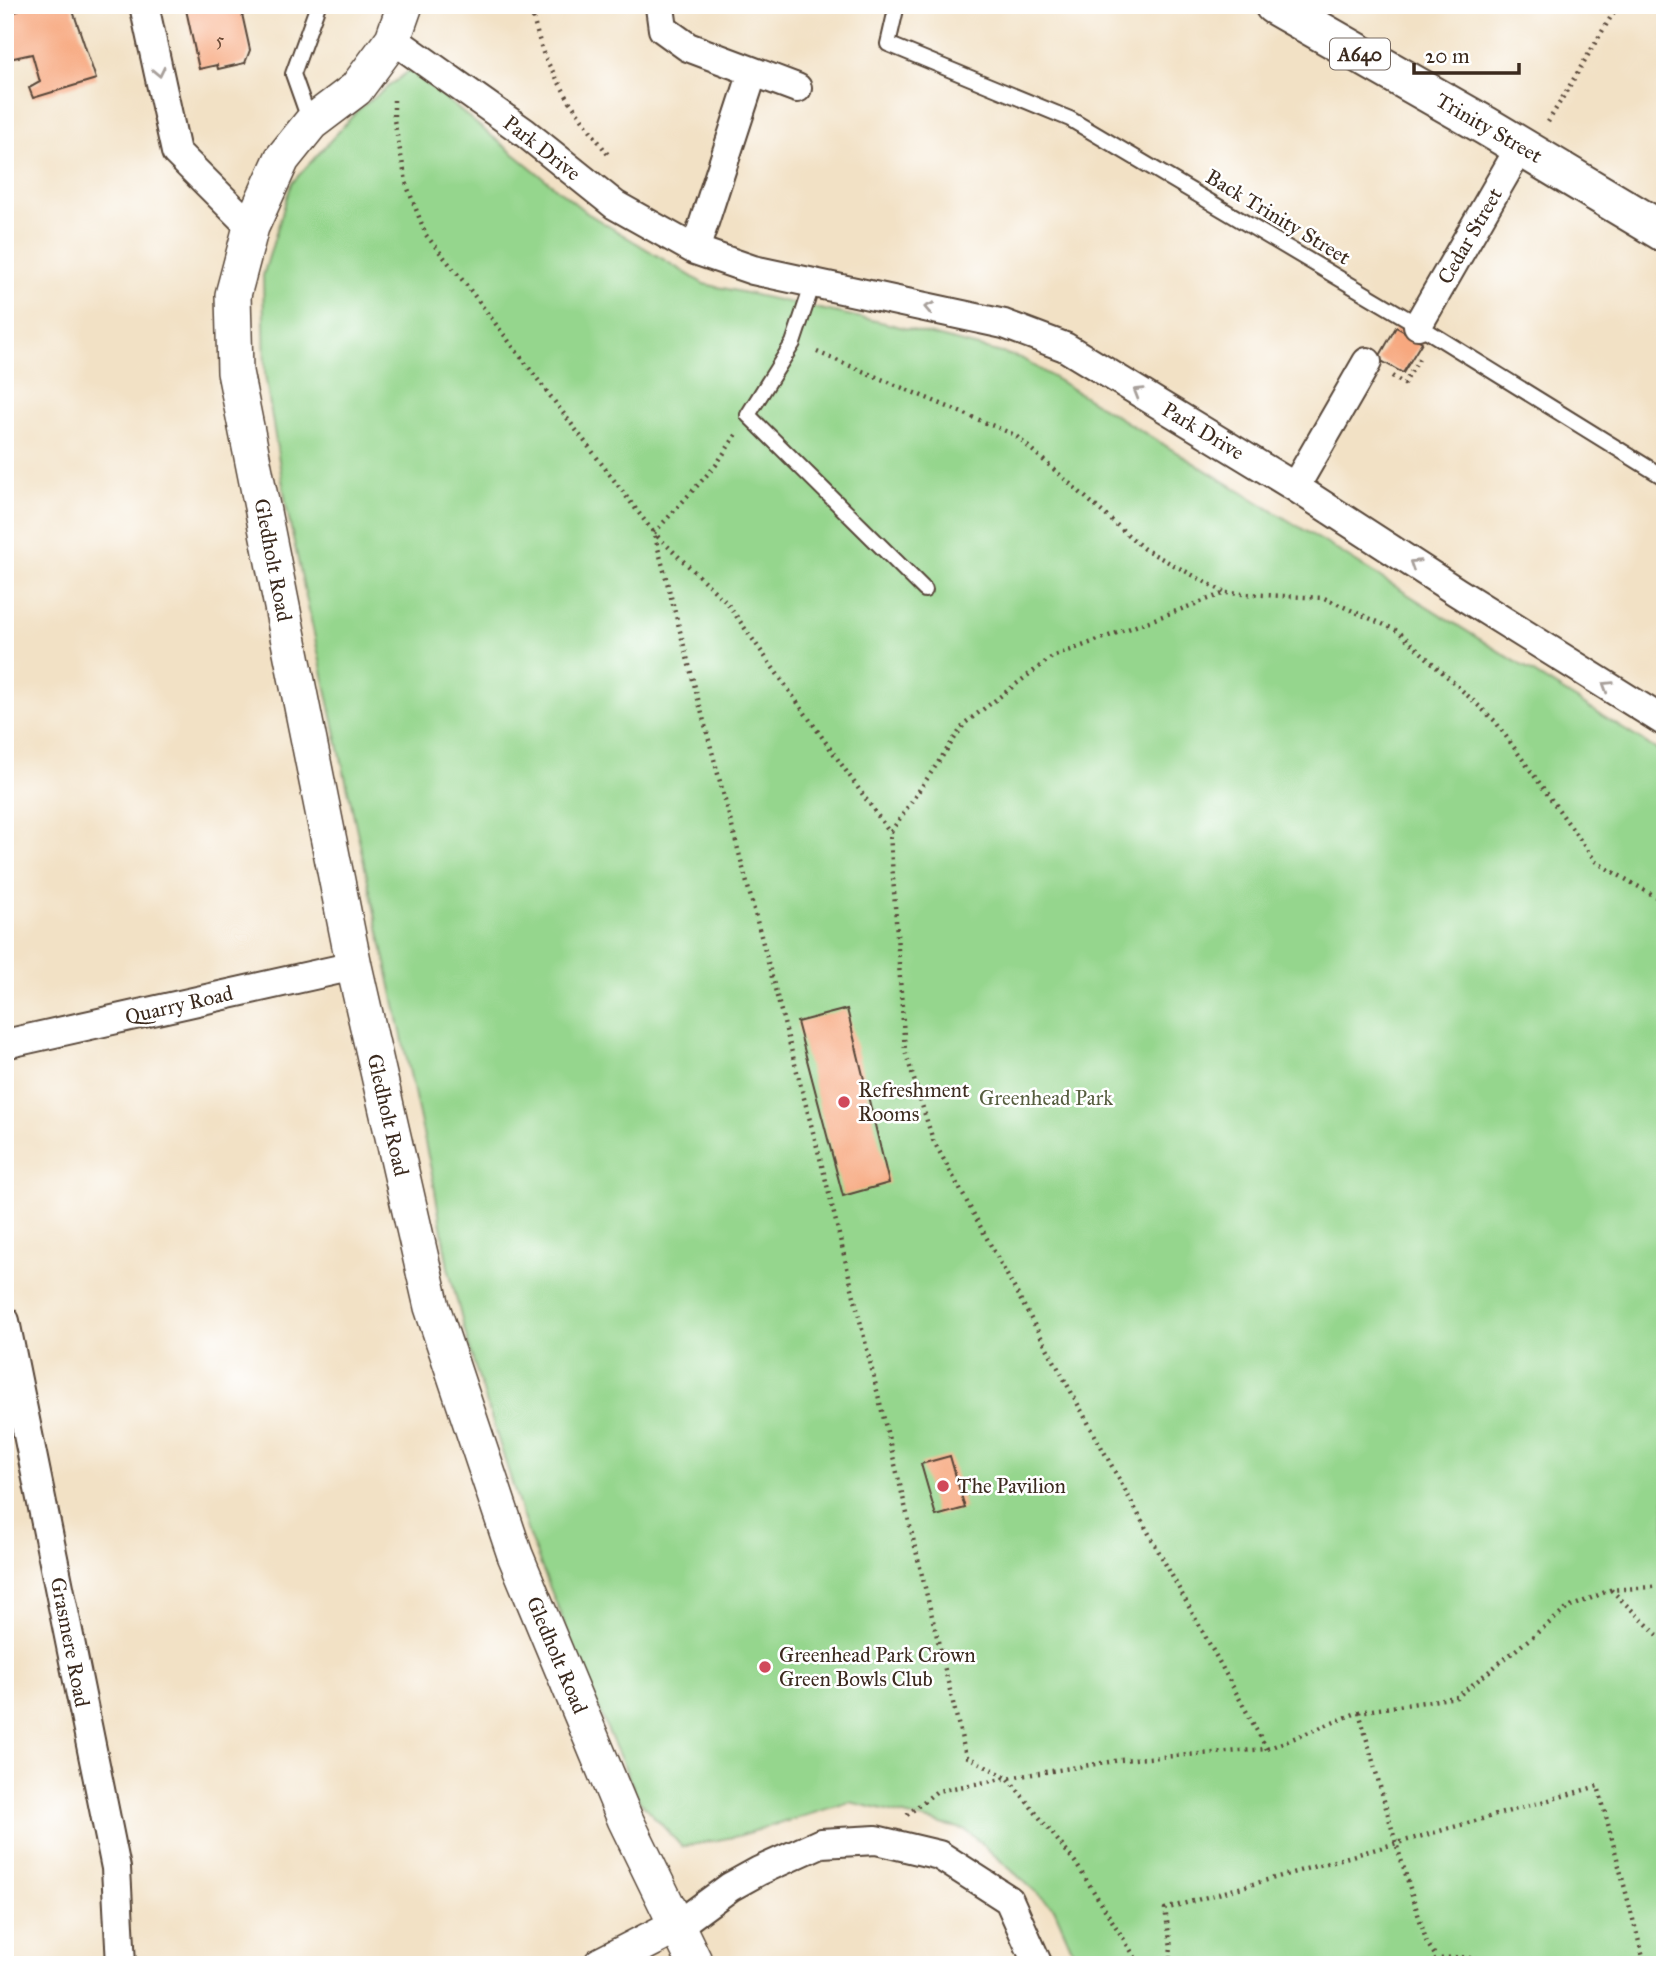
<svg xmlns="http://www.w3.org/2000/svg" width="1670" height="1970" viewBox="0 0 1670 1970" font-family="'IM FELL Great Primer',serif">
<rect width="100%" height="100%" fill="#fff"/>
<filter id="ink" filterUnits="userSpaceOnUse"><feTurbulence type="fractalNoise" baseFrequency=".0143" numOctaves="2"/><feDisplacementMap in="SourceGraphic" scale="14" xChannelSelector="R" yChannelSelector="G"/><feConvolveMatrix kernelMatrix="1 2 1 2 8 2 1 2 1" color-interpolation-filters="sRGB"/></filter>
<filter id="wash" filterUnits="userSpaceOnUse"><feTurbulence type="fractalNoise" baseFrequency=".00686" numOctaves="4" result="noise"/><feDisplacementMap in="SourceGraphic" scale="28" xChannelSelector="R" yChannelSelector="G"/><feGaussianBlur stdDeviation="1.57" result="paint"/><feColorMatrix in="noise" values="0 0 0 0 0 0 0 0 0 0 0 0 0 0 0 0 0 1.4 0 .05"/><feComposite in="paint" operator="in"/></filter>
<g filter="url(#wash)">
<rect width="100%" height="100%" fill="#f2e1c5"/>
<!-- green -->
<path fill="#95d68d" stroke="#688056" stroke-width="2" d="M410,70l177,143 117,71 181,39 136,35 303,184 341,213v1210h-586l-25,-57 -88,-78 -116,-28 -112,34 -56,11 -43,-47 -34,-76 -76,-188 -58,-182 -23,-87 -15,-88 -146,-669 -22,-135 -2,-99 28,-92 67,-74z"/>
<g id="blocks">
<!-- building -->
<path fill="#f7a87f" d="M16,5h55l25,74 -63,19 -4,-10 11,-6 -8,-28 -23,5 -4,-13v-32l13,-3z
M185,5h55l10,45 -5,13 -27,6 -1,-4 -18,4z
M1396,327l26,15 -19,31 -25,-14z
M847,1009l42,174 -46,13 -46,-174z
M950,1456l15,52 -29,8 -15,-52z"/>
</g>
</g>
<g filter="url(#ink)">
<use href="#blocks" fill-opacity="0" stroke="#564537" stroke-width="2"/>
<g fill="none" stroke-linecap="round" stroke-linejoin="round">
<!-- service casing -->
<g stroke="#564537" stroke-width="18">
<path id="service" d="M897,5l-9,39 182,75 348,206 247,153
M310,122l-17,-48 25,-69
M813,283l-20,60 -45,72 177,175"/>
</g>
<!-- minor casing -->
<g stroke="#564537" stroke-width="32">
<path id="minor" d="M144,5l32,147 75,75
M660,7l3,22 25,18 109,41
M393,39l131,93 91,73 80,45 58,20 251,54 61,23 230,140 162,105 208,130
M695,250l58,-178
M1418,325l103,-179
M1295,487l72,-125
M5,1044l349,-78
M5,1321l111,547 5,97
M677,1926l53,-39 29,-16 62,-28 55,-3 63,15 70,45 29,65"/>
</g>
<!-- tertiary casing -->
<g stroke="#564537" stroke-width="38">
<path id="tertiary" d="M405,5l-12,34 -37,50 -45,34 -29,36 -31,68 -18,68 2,77 119,594 78,341 83,248 110,264 71,146
M601,1965l76,-39"/>
</g>
<!-- trunk casing -->
<g stroke="#564537" stroke-width="42">
<path id="trunk" d="M1274,5l212,121 179,107"/>
</g>
<!-- path -->
<path stroke="#564537" stroke-width="4.5" stroke-dasharray="2 5" stroke-linecap="butt" d="M529,5l15,51 26,46 39,54
M394,100v20l13,66 19,49 38,47 190,251 171,644 141,579 42,22 113,-18 146,-11 92,-37 98,-15 111,-89 42,-18 55,-4
M1548,122l70,-117
M817,352l198,83 129,114 80,43
M1392,376l12,8 17,-28
M736,435l-20,30 -62,68 73,70 163,230
M1611,1590l54,52
M1359,1712l37,131 31,100 10,15
M1267,1749l-334,-609 -28,-89 -15,-218 75,-110 87,-66 173,-64 99,5 74,33 97,90 101,141 69,40
M907,1815l30,-24 71,-13 67,84 65,103
M1169,1965l2,-18 -6,-38 433,-123 47,179
M1421,1965c24,-10 49,-11 72,0"/>
<!-- service -->
<use href="#service" stroke="#fff" stroke-width="14"/>
<!-- minor -->
<use href="#minor" stroke="#fff" stroke-width="28"/>
<!-- tertiary -->
<use href="#tertiary" stroke="#fff" stroke-width="35"/>
<!-- trunk -->
<use href="#trunk" stroke="#fff" stroke-width="38"/>
</g>
<!-- one-way arrows -->
<defs><path id="oneway-chevron" d="M-2-3.5L2.5 0L-2 3.5" fill="none" stroke-width="1.6" stroke-linecap="round" stroke-linejoin="round" transform="scale(1.75)"/></defs>
<g stroke="#a79f9a">
<use href="#oneway-chevron" transform="translate(159 72) rotate(78)"/>
<use href="#oneway-chevron" transform="translate(929 308) rotate(-168)"/>
<use href="#oneway-chevron" transform="translate(1138 392) rotate(-149)"/>
<use href="#oneway-chevron" transform="translate(1414 564) rotate(-147)"/>
<use href="#oneway-chevron" transform="translate(1607 686) rotate(-148)"/>
</g>
</g>
<!-- markers -->
<g fill="#d1495b" stroke="#fff" stroke-width="2.5">
<circle cx="844" cy="1102" r="7"/>
<circle cx="943" cy="1486" r="7"/>
<circle cx="765" cy="1667" r="7"/>
</g>
<g text-anchor="middle" dominant-baseline="central" stroke-width="5" stroke-linejoin="round" paint-order="stroke">
<!-- number labels -->
<g font-size="18" fill="#6a4a36">
<text x="220" y="40">5</text>
</g>
<!-- shield labels -->
<rect fill="#fff" stroke="#766a62" stroke-width="2" x="1330" y="38.5" width="60" height="31" rx="5"/>
<g font-size="19" font-weight="bold" fill="#3b2a1e">
<text x="1360" y="54">A640</text>
</g>
<!-- street labels -->
<g font-size="21" fill="#3b2a1e" stroke="#fff">
<text transform="translate(1489 128) rotate(30)">Trinity Street</text>
<text transform="translate(542 148) rotate(38)">Park Drive</text>
<text transform="translate(1278 217) rotate(31)">Back Trinity Street</text>
<text transform="translate(1470 236) rotate(-60)">Cedar Street</text>
<text transform="translate(1203 431) rotate(31)">Park Drive</text>
<text transform="translate(273 560) rotate(79)">Gledholt Road</text>
<text transform="translate(179 1005) rotate(-13)">Quarry Road</text>
<text transform="translate(388 1115) rotate(77)">Gledholt Road</text>
<text transform="translate(70 1642) rotate(79)">Grasmere Road</text>
<text transform="translate(557 1655) rotate(67)">Gledholt Road</text>
</g>
<!-- poi labels -->
<g font-size="21" fill="#3b2a1e" stroke="#fff" text-anchor="start">
<text x="858" y="1090">Refreshment<tspan x="858" dy="24">Rooms</tspan></text>
<text x="957" y="1486">The Pavilion</text>
<text x="779" y="1655">Greenhead Park Crown<tspan x="779" dy="24">Green Bowls Club</tspan></text>
</g>
<!-- park labels -->
<g font-size="21" fill="#565e3f" stroke="#fff">
<text x="1046" y="1098">Greenhead Park</text>
</g>
</g>
<!-- margin -->
<rect width="1670" height="1970" fill="none" stroke="#fff" stroke-width="28"/>
<!-- scale -->
<path d="M1414 63v10h105v-10" fill="none" stroke="#3b2a1e" stroke-width="3.5"/>
<text x="1425" y="63" font-size="21" fill="#3b2a1e" stroke="#ffffff" stroke-width="5" paint-order="stroke">20 m</text>
</svg>
